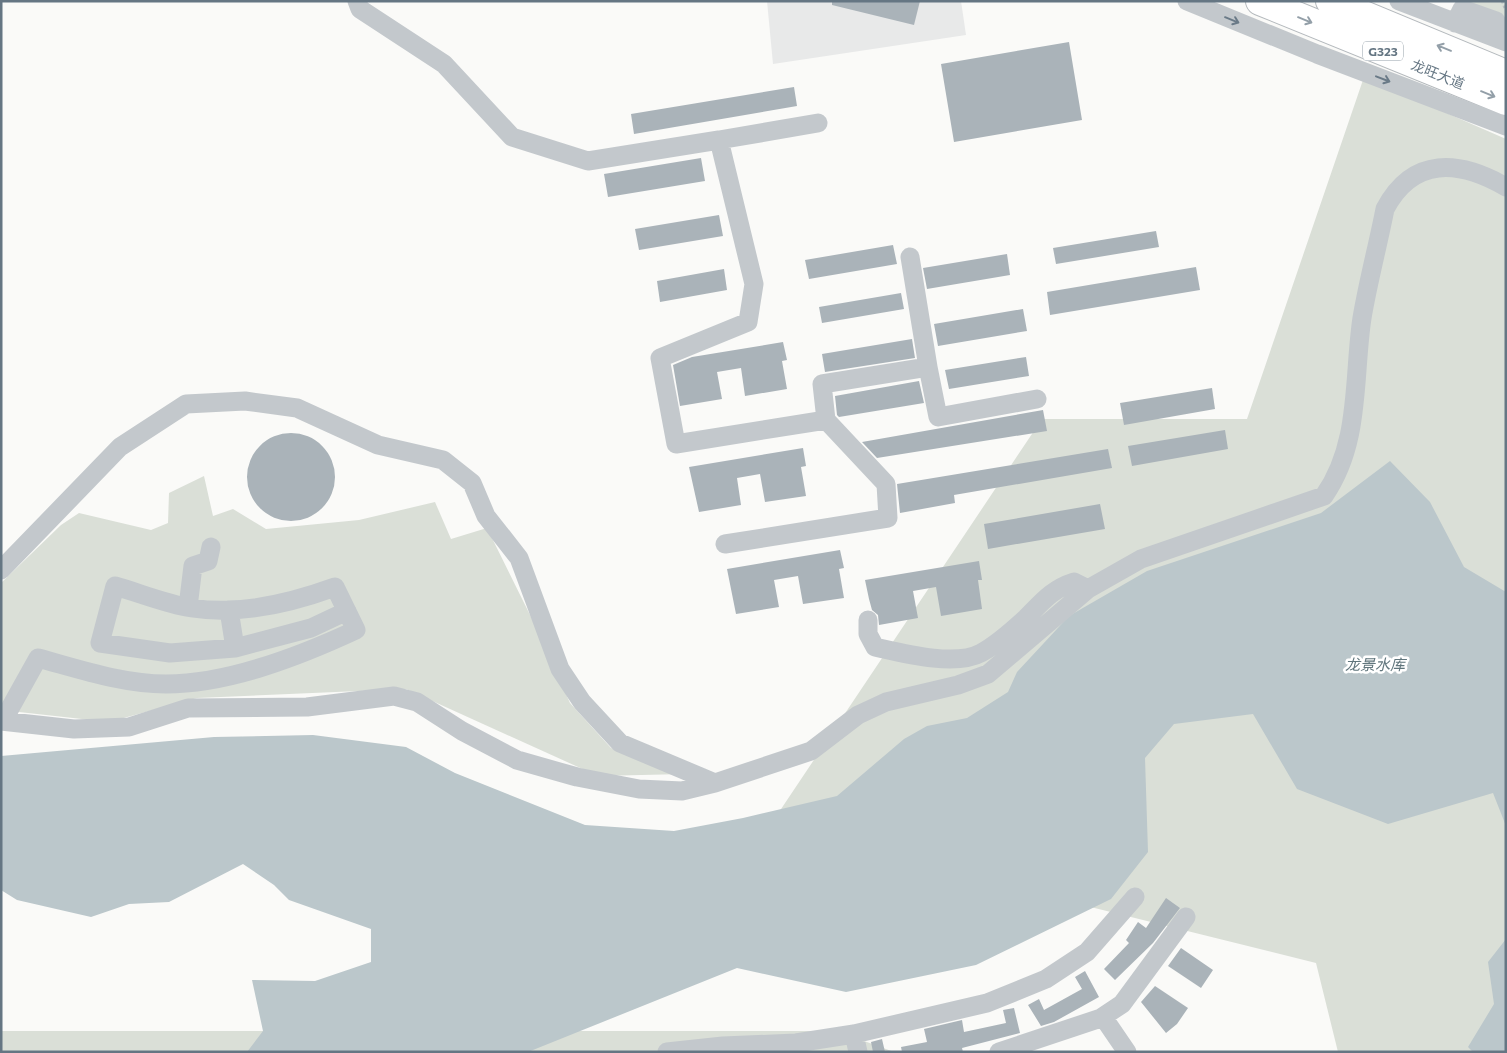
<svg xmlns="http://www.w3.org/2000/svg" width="1507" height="1053" viewBox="0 0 1507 1053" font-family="Commissioner,'Noto Sans SC',sans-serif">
<rect width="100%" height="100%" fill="#fafaf8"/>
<!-- built -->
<path fill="#e8e9e9" d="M767,1h194l5,34 -193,29z"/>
<!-- green -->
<path fill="#dadfd7" d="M1460,1h46v18z
M1364,77l142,62v913h-168l-22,-89 -547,-136 273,-408h205z
M204,476l9,40 20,-7 33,20 93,-9 76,-18 16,37 36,-11 47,95 36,80 41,45 74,26 -87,2 -192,-87 -209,9 -88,24 -108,-12v-127l60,-58 18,-12 72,17 17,-7 1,-30z
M1,1031h836l57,21h-893z"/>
<!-- water -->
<path fill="#bbc7cb" d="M1390,461l40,41 34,65 42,25v234l-13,-33 -105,31 -91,-35 -44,-75 -79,10 -29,34 3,94 -37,47 -135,66 -130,27 -109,-24 -209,84h-281l16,-21 -11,-51 63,1 56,-19v-33l-82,-29 -15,-15 -31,-21 -74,38 -40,2 -38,13 -74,-17 -16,-10v-134l213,-19 99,-2 93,12 49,26 130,52 89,6 69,-13 94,-22 67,-57 23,-13 40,-8 41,-26 9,-20 52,-56 78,-45 174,-58z
M1506,939v113h-33l-5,-5 26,-43 -6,-42z"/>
<!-- building -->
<path fill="#aab3b9" d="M832,1h88l-6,24 -82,-20z
M1069,42l13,78 -128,22 -13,-78z
M794,87l3,19 -163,28 -3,-20z
M701,158l4,23 -97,16 -4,-23z
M719,215l4,21 -84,14 -4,-21z
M1156,231l3,16 -103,17 -3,-16z
M893,245l4,19 -88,15 -4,-19z
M1007,254l3,21 -83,14 -4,-21z
M1196,267l4,23 -150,25 -3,-23z
M724,269l3,21 -67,12 -3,-21z
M901,293l3,16 -82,14 -3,-16z
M1023,309l4,22 -89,15 -4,-22z
M912,339l3,19 -90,14 -3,-18z
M783,342l4,18 -5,1 5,28 -42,7 -4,-28 -24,4 5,27 -42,7 -7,-41 19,-8z
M1026,357l3,19 -80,13 -4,-19z
M919,381l5,22 -85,14 -2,-2 -2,-19z
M1212,388l3,21 -91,16 -4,-22z
M1043,410l4,21 -170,27 -15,-16z
M1225,430l3,19 -96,17 -4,-20z
M247 477a44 44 0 1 1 88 0a44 44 0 1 1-88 0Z
M803,448l3,18 -5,1 5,29 -41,6 -5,-28 -23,4 4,27 -42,7 -10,-45z
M1108,449l4,19 -158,27 1,8 -55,10 -3,-29z
M1100,504l5,25 -117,20 -4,-25z
M840,550l4,18 -5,1 5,29 -41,6 -5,-28 -24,4 5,27 -43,7 -9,-45z
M979,561l3,19h-4l4,29 -41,7 -5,-29 -23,4 5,27 -39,7 -1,-10 -6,-5 -3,-11 -4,-19z
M1166,898l14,10 -27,35 -38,37 -11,-11 25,-26 -3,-3 12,-18 8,6z
M1181,948l32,22 -12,18 -33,-22z
M1085,971l14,26 -45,25 -13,4 -13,-21 11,-6 5,11 38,-21 -7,-12z
M1155,986l33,22 -11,16 -11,9 -25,-31z
M1014,1008l6,25 -58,15 1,4h-61l-1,-5 26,-5 -3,-13 38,-9 2,12 42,-9 -3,-13z
M882,1039l3,13h-12l-2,-10z"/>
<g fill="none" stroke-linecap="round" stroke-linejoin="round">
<!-- highway casing -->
<g stroke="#b4b9bd" stroke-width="30">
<path id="highway" d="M1260,1l246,100
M1330,1l176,73"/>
</g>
<!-- path -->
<path stroke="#bbbfc2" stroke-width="2.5" stroke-dasharray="2.5 2.5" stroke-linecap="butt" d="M1502,1l3,8"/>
<!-- minor -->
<path stroke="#c3c8cc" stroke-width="19" d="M357,1l3,8 84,55 68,73 76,24 131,-21
M1187,1l130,53 189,72
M1399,1l107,41
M1455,23l7,-14 34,12 10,17
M928,367l10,50 99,-18
M826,420l-4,-36 106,-17 -18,-110
M725,544l163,-26 -2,-34 -60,-64 -150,24 -16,-86 88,-36 6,-38 -35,-144 99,-17
M1,570l119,-123 66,-43 59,-3 52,7 81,37 65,15 29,23 14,33 33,42 41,111 22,33 38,41 95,40
M188,607l5,-41 15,-5 3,-14
M868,620v14l7,13c27,6 80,20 106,6 15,-8 32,-23 45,-35 16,-16 26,-29 48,-36l14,7
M235,648l76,-20 36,-17
M1,721l73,8 55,-2 59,-19 119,-1 87,-11 23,6 45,29 55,29 60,17 62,12 43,2 33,-8 96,-32 47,-36 28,-13 72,-17 30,-11 100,-85 53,-30 183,-63c37,-53 29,-118 38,-178 6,-36 16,-73 23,-109 28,-53 74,-49 121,-22
M3,721l35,-63c41,11 85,26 128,26 63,0 134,-28 190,-54l-21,-43c-44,16 -95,29 -143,21 -26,-4 -52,-15 -77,-22l-15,57 70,10 65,-5 -6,-38
M1103,1017l24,35
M854,1034l4,18
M667,1052l56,-6 73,-3 58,-9 133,-31 59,-24 41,-27 48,-55
M999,1052l102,-34 21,-14 64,-87"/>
<!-- highway -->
<use href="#highway" stroke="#fff" stroke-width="28"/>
</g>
<!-- one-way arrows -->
<defs><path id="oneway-shaft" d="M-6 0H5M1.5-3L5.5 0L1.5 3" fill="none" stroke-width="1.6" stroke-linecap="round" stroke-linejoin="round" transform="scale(1.25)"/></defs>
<g stroke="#6a7a87">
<use href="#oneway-shaft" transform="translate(1232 20) rotate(22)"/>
<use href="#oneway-shaft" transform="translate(1383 79) rotate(21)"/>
</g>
<g stroke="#939fa8">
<use href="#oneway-shaft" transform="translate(1305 20) rotate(22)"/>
<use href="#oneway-shaft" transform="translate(1444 48) rotate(-158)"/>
<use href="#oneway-shaft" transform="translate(1488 94) rotate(22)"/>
</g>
<g text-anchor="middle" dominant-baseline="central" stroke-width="5" stroke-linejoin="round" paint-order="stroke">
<!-- shield labels -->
<rect fill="#fff" stroke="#939fa8" stroke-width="1" x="1363" y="41.5" width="40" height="19" rx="4"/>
<g font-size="12" font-weight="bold" fill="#657683">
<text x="1383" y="51">G323</text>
</g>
<!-- street labels -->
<g font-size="14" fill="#657683" stroke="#fff">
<text transform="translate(1438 74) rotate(22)">龙旺大道</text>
</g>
<!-- water labels -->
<g font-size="15" font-style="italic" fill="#60757c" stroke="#fff">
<text x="1375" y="664">龙景水库</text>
</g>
</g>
<!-- border -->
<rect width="1507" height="1053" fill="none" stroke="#657683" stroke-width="5"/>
</svg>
